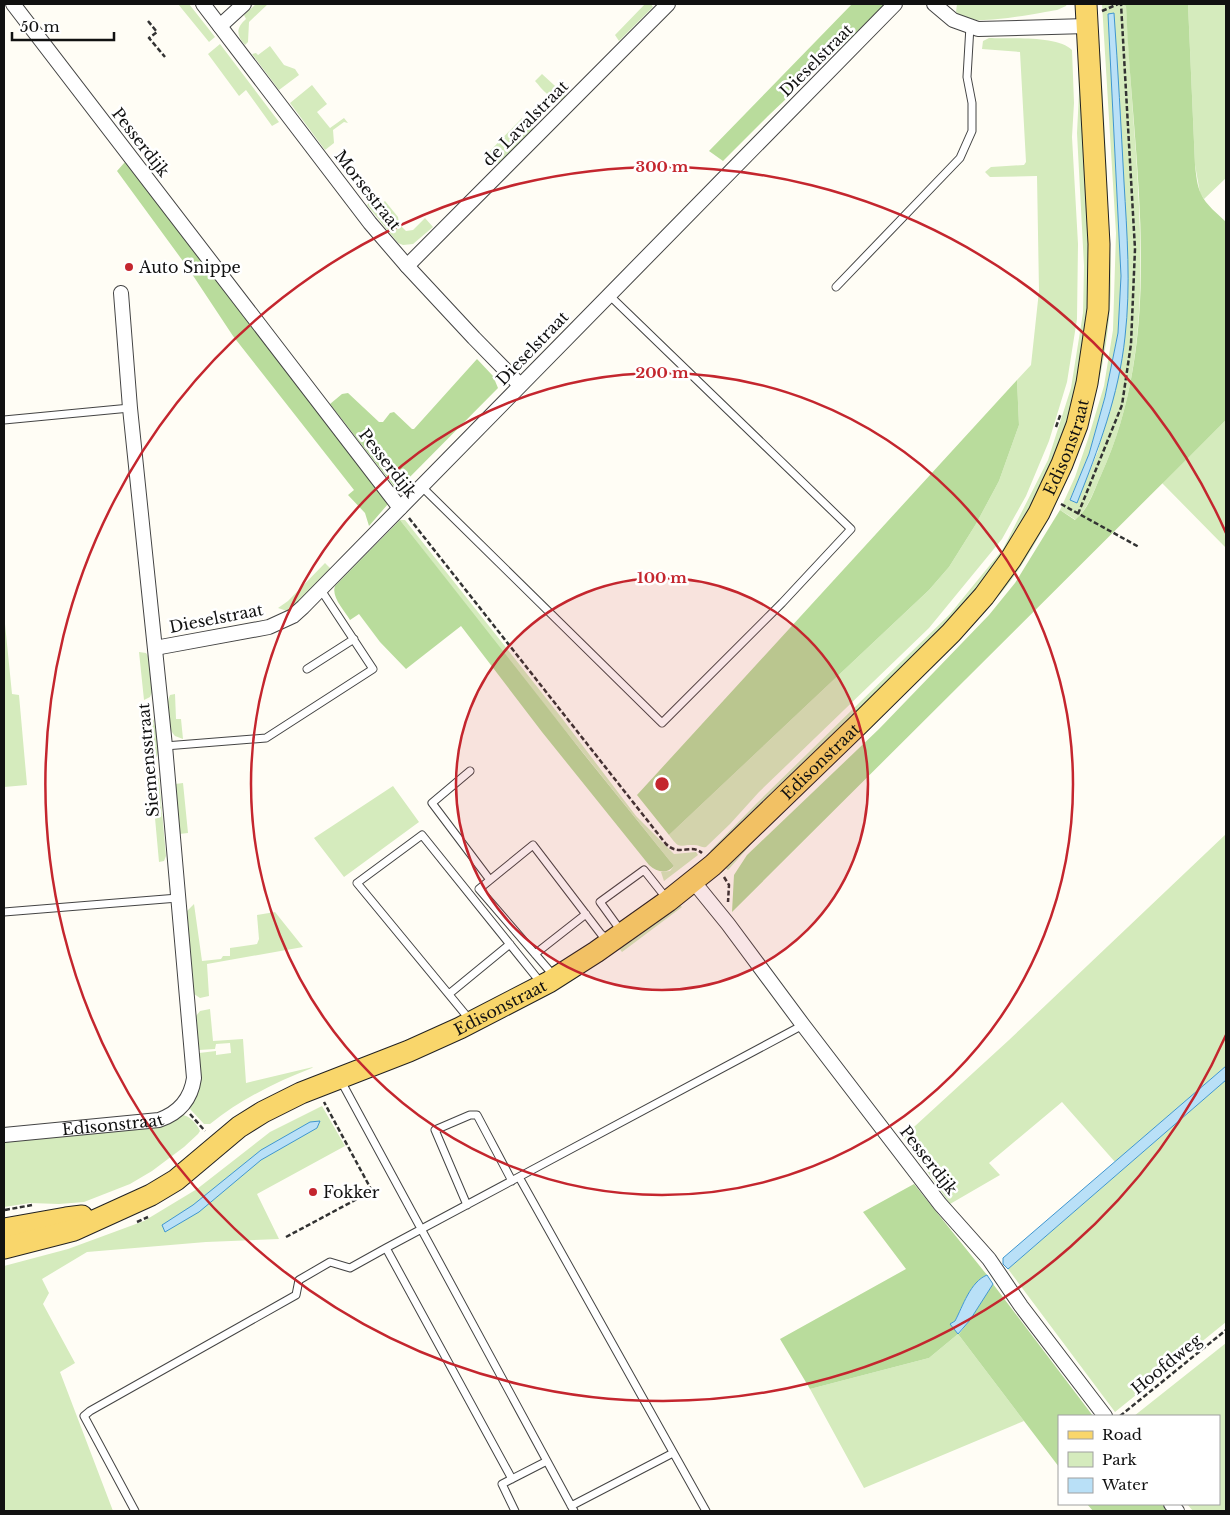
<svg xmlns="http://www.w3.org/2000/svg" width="1230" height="1515" viewBox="0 0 1230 1515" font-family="'Libre Baskerville',serif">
<rect width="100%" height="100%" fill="#fffdf5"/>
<!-- green -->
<path fill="#d5ebbd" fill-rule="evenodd" d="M178,4h11l26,33 -6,5z
M256,4h12l-19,18 -1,20 -3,3c-9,-10 -9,-17 1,-26l-2,-4z
M645,4h6l2,3 -34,34 -4,-6z
M957,4h110l-1,2 -9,4c-18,3 -82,16 -96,7 -1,0 -4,-4 -5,-5z
M1102,4h17l7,2c3,49 6,98 10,147 7,108 12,221 -35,322 -7,16 -13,33 -25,45l-16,-10 15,-33 13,-38 16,-53 9,-56 3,-97zM1108,14l17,323 -27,114 -22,52 -6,-4 19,-45 16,-58 13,-63 3,-57z
M1188,4h38v174l-22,21 -4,-6 -5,-28z
M989,38c20,1 69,-3 83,12l2,53 -2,34 6,107 -1,75 -10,63 -18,59 -23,55 -24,43 -73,89 -170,164 -29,32 -24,23c-5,1 -7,-2 -12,-2 -16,-1 -13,6 -25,-10l260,-245 20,-23 27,-43 23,-43 20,-56 -2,-45 14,-15 8,-74 -2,-115 -47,1 -5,-5 6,-5 33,-2 2,-3 -6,-110 -38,-3 1,-8z
M1099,38c4,56 7,111 9,167 2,38 5,76 1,114 -9,88 -39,170 -86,244 -19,30 -44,56 -68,82l-200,195 -27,30 -4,-3 239,-236 132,-242v-348z
M220,44l59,78 -7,4 -26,-36 -7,6 -31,-42z
M270,46l14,19 11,4 4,6 -20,15 -27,-36 4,-1 2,2z
M1078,57l3,8 11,201 -9,105 -20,69 -34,76 -73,102 -244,233h-2l47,-48 193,-189 53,-65 45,-89 23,-72 12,-75 1,-47 -7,-133 2,-40z
M542,74l24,22 -4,4c-13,-1 -19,-10 -27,-19z
M312,85l15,19 -10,8 13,16 14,-10 4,5 -4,-1 -11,8 1,13 -9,7 -35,-47z
M522,118l12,11 -35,34h-2l-10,-9z
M371,201l6,6 8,-6 13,16 1,7 7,7 7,-1 12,-12 8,9 -20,17 -10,1 -5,-2 -31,-38z
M1226,420v128l-64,-65z
M400,520h5l156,197 75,99 38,38 22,-2 2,3 -34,26 -3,-9 9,-1 4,-5 -167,-208z
M325,563l5,5 -1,2 -35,36 -7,5 -9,-3 10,-7z
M4,624h1l7,70 7,1 8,90 -23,2z
M139,652l7,1 2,3 4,36 -2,5 -6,3z
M175,694l1,25h5l2,20 -8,-3c-8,-8 -10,-30 -5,-41z
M145,715l7,2 2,4c1,7 6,29 3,35 -2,4 -4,4 -8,4z
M151,774l5,1 3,4 7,77 -2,5 -5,1z
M183,783l5,50 -9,1 -4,-50z
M393,786l26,36 -75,55 -30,-39z
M1226,834v232l-111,96 -53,-60 -73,61 11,12 -50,29 -47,-67 106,-97z
M194,904l8,57 19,-2 2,-3h7v-8l27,-4 2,-5 -2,-24 18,-3 28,35 -96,17 2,32 -9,2 -6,-4 -7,-83z
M679,904l3,3 -60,45 -4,-5z
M210,1009l3,32 30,-2 3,44 67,-16 -1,1c-36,14 -71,31 -102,56h-6l-14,-15 10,-37 -1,-19 17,-2v4l15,-2 -1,-10 -14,1 -1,5 -16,1 -3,-34 4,-5z
M1226,1080v242l-111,90 -107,-143z
M322,1106l23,40 -88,48 22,45 -73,3 -119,10 -45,27 7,14 -6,11 32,59 -15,9 53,139h-109v-245l64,-17 76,-28 53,-32 73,-57z
M182,1115c7,0 15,9 18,16l-2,3 -14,13 -32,24 -22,13 -46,18 -25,2 -29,-1 -26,4v-65l147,-14 17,-5z
M958,1334l66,87 -160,67 -54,-99 119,-31z
M1226,1343v168h-33l-6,-7h32v-88h-85z"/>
<!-- forest -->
<path fill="#b9dc9c" d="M852,4h34l-118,112 -45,45 -14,-10z
M1119,4h69l7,161c1,9 2,21 6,29 5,11 17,20 25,28v198l-494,492 2,-37 13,-20 132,-126 110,-114 26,-32 45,-73 15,10c14,-11 19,-30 26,-45 67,-145 31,-316 25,-469z
M125,162l67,84 196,258 -19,22 -4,-13 -17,-18 6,-5 -121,-154 -45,-68 -71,-97z
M477,359l16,17 5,12 -101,102 -67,-86 12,-10 6,-1 31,29h4l7,-9 4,-1 18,17h2z
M1017,380l2,45 -20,56 -23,43 -27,43 -20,23 -260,245 -32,-40z
M400,520l183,233 91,113c-8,9 -17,6 -25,-1l-107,-133 -81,-106 -55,43 -26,-27 -21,-28 -9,6c-6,-10 -19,-23 -15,-34z
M914,1184l73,91c-17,7 -24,31 -32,46l-5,3 9,10 11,-14 23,-36 100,132h-34v51l-101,-133 -29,24 -119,31 -30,-50 126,-70 -43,-57z
M1087,1504h75l6,7h-75z"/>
<!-- water -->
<path fill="#b9e0f7" stroke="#3f96cf" d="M1114,13c4,56 7,113 10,169 3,52 7,103 1,155 -6,58 -27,113 -48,166l-7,-3 19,-46 16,-57 13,-64 3,-57 -13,-262z
M1226,1066v14l-218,189 -5,-5v-6z
M320,1121l-3,7 -56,32 -62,52 -34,20 -3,-7 31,-20 68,-55 49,-28z
M987,1275l6,9 -23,36 -12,14 -8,-10 5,-3c8,-15 15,-39 32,-46z"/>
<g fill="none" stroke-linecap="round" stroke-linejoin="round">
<!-- service casing -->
<g stroke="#444" stroke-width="9">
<path id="service" d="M836,287l124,-129 12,-27v-28l-5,-26 3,-51
M4,420l126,-12
M421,486l241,237 120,-120 69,-74 -242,-234
M307,669l47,-30
M165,746l101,-8 107,-69 -52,-79
M470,771l-38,32 58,77
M4,912l174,-14
M621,931l-21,-29 44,-32 23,29
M535,954l51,-40
M554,976l-75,-87 54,-44 68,89 8,7
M449,994l61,-50
M470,1020l-113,-137 65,-48 119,148
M341,1081l233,430
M519,1177l187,334
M467,1205l-32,-75 35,-15h7l35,66
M386,1248l126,231
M571,1506l102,-53
M135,1511l-51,-95 6,-5 206,-116 3,-15 31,-18 20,6 36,-20 417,-223
M515,1511l-13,-27 45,-23"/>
</g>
<!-- minor casing -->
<g stroke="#444" stroke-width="16">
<g id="minor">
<path d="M13,4l387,504"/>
<path d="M203,4l167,219 37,43 67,72 46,47"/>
<path d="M934,4l19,16 25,9 109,-3"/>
<path d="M220,26l24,-22"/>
<path d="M407,266l261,-262"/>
<path d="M155,648l114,-21 24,-11 10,-9 592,-603"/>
<path d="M693,881l35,43 75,101 137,179 49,55 32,47 84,110"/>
<path id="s1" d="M4,1135l155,-15c20,-7 32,-21 35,-42l-29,-332 -35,-338 -9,-115"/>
<path d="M1171,1504l6,7"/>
</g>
</g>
<!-- primary casing -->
<g stroke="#222" stroke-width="23">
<g id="primary">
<path d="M4,1229l62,-11 16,-2"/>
<path id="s2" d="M4,1248l70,-18 77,-35 25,-15 63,-53 24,-15 38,-19 108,-42 51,-23 89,-46 47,-30 72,-51 45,-36 146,-141 92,-91 33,-37 27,-37 28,-46 23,-49 15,-39 10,-42 11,-74 1,-65 -13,-240"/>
</g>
</g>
<!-- path -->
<path stroke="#333" stroke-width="2.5" stroke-dasharray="5 2.5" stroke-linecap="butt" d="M1102,11l16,-7
M148,21l9,11 -8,6 16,19
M1056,427l5,-14
M1061,504l78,43
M1078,514l44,-109 9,-61 4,-95 -14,-245
M409,518l257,326c13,13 25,-1 36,9
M724,877l5,8 -1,17
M190,1114l15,17
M5,1210l27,-5
M137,1222l11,-5
M286,1237l86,-46 -48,-89
M1120,1416l106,-86"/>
<!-- service -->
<use href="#service" stroke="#fff" stroke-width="7"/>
<!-- minor -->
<use href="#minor" stroke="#fff" stroke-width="14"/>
<!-- primary -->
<use href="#primary" stroke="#f9d66b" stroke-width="21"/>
</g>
<!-- distance rings -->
<circle cx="662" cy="784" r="206" fill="#c4262e" fill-opacity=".12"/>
<g fill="none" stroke="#c4262e" stroke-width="2.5">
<circle cx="662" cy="784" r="206"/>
<circle cx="662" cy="784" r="411"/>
<path d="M1226 1035A617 617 0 1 1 1226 533"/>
</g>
<!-- markers -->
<g fill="#c4262e" stroke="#fff" stroke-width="2">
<circle cx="129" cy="267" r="5"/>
<circle cx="313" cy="1192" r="5"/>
</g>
<g text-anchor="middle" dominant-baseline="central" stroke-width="5" stroke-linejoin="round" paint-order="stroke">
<!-- street labels -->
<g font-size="16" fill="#111" stroke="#fff">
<text transform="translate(816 60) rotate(-45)">Dieselstraat</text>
<text transform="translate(525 123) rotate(-45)">de Lavalstraat</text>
<text transform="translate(141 142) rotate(52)">Pesserdijk</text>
<text transform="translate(368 190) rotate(52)">Morsestraat</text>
<text transform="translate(532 348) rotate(-46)">Dieselstraat</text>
<text stroke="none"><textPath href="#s2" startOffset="1366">Edisonstraat</textPath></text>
<text transform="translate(388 463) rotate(52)">Pesserdijk</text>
<text transform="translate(216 618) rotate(-11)">Dieselstraat</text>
<text transform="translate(148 760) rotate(-95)">Siemensstraat</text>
<text stroke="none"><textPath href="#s2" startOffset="962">Edisonstraat</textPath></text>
<text stroke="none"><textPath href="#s2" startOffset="556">Edisonstraat</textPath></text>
<text stroke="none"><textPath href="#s1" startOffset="109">Edisonstraat</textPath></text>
<text transform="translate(929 1160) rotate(52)">Pesserdijk</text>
<text transform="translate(1166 1364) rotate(-39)">Hoofdweg</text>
</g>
<!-- poi labels -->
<g font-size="16" fill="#111" stroke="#fff" text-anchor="start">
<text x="139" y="267">Auto Snippe</text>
<text x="323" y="1192">Fokker</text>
</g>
</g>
<circle cx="662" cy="784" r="8" fill="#c4262e" stroke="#fff" stroke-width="2.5"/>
<g font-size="15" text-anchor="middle" font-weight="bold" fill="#c4262e" stroke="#fff" stroke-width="5" stroke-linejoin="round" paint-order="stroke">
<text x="662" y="172">300 m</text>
<text x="662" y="378">200 m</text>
<text x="662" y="583">100 m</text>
</g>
<!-- border -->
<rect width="1230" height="1515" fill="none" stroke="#111111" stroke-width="10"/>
<!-- legend -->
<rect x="1058" y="1415" width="162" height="90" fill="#ffffff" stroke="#a0a0a0"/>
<rect x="1068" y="1431" width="25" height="8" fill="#f9d66b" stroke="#a0a0a0"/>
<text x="1102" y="1440" font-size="15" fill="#111111">Road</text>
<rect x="1068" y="1452" width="25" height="15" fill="#d5ebbd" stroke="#a0a0a0"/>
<text x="1102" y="1465" font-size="15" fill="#111111">Park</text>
<rect x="1068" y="1478" width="25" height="15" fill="#b9e0f7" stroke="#a0a0a0"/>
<text x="1102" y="1490" font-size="15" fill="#111111">Water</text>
<!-- scale -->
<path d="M12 32v8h102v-8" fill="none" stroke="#111111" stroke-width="2.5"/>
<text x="20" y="32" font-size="15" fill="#111111" stroke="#ffffff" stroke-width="4" paint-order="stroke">50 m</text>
</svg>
